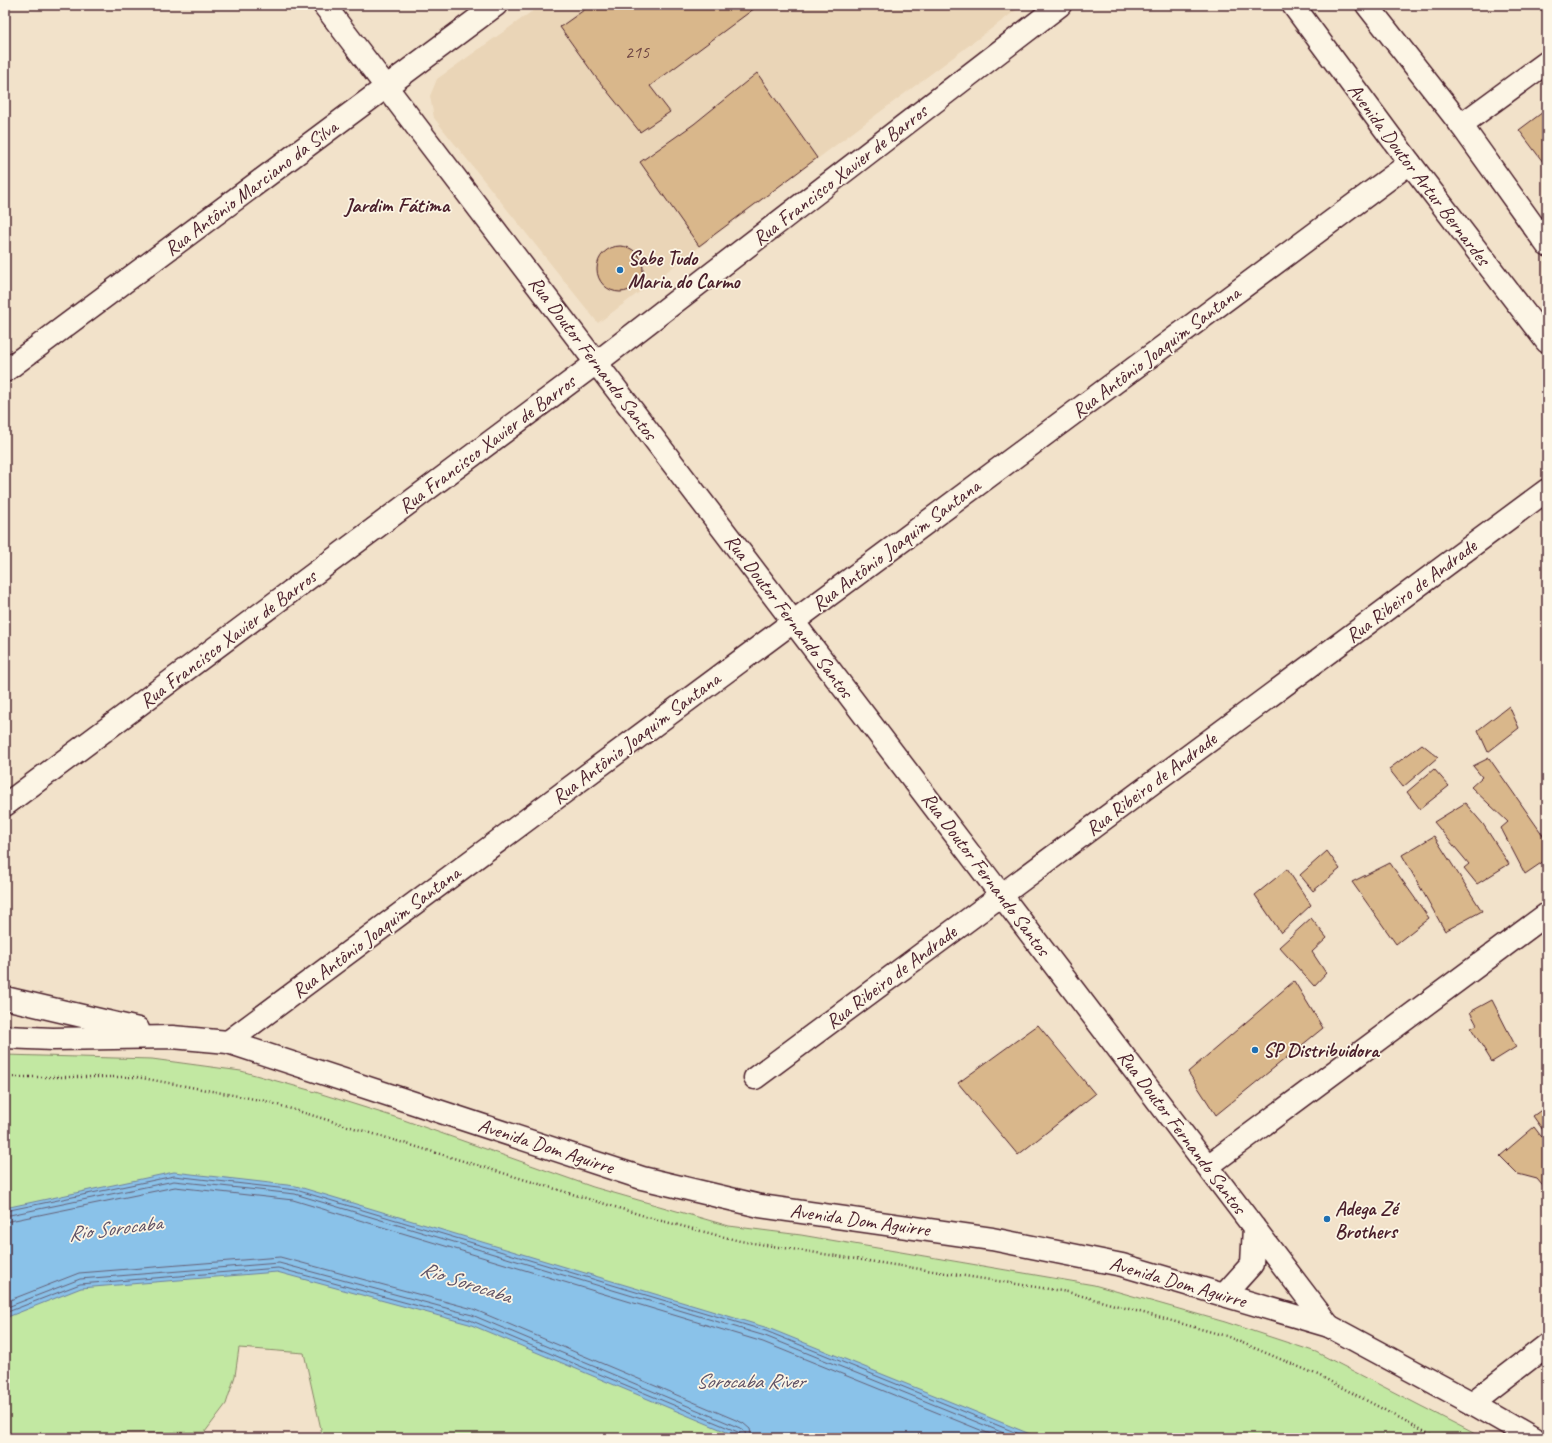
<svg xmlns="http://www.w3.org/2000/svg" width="1552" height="1443" viewBox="0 0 1552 1443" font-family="Caveat,sans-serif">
<rect width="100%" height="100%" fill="#f2e2ca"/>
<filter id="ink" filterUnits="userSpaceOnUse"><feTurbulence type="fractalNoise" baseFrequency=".025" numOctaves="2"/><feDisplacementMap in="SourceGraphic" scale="8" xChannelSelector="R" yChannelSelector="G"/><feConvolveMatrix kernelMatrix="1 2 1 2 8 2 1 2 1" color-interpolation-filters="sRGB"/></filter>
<g filter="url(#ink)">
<!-- built -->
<path fill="#ead5b7" d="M541,5h482l-425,318 -164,-205 -4,-22 7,-17z"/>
<!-- green -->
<path fill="#c2e8a2" stroke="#868466" d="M5,1055l147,4 89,12 68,19 92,29 192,68 136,39 72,9 293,50 131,37 91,30 167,86h-1160l-19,-85 -65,-5 -4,28 -9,28 -21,28 -89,1 -21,5h-90z"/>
<!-- water -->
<path fill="#8ac2e9" stroke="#70819d" d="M174,1172l122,14 472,142 272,110h-299l-272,-114 -192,-52 -196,16 -76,30v-110z"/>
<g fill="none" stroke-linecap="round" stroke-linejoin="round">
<!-- shore -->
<path stroke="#646077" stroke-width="1" d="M5,1211l169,-35 122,14 470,141 263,107
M5,1216l169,-35 121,13 470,142 251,102
M5,1222l170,-35 118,13 470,142 237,96
M5,1302l74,-29 201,-16 193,52 270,114 7,6 2,9
M5,1308l75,-29 199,-16 193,52 268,113 5,4 1,6
M5,1313l75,-29 198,-16 192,52 268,112 2,2 1,4"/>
</g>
<!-- building -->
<path fill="#d9b78b" stroke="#4a1f2b" d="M591,5h168l-109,81 20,26 -30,20 -45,-56 -35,-49z
M757,73l60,85 -118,88 -59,-84 54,-38z
M1547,109v56l-1,1 -27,-36z
M597 269a23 23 0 1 1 46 0a23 23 0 1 1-46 0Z
M1509,706l10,22 -31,24 -10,-22z
M1422,744l16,13 -35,30 -14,-18z
M1489,758l58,83v18l-22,15 -24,-46 7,-6 -37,-35 11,-10 -9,-11z
M1434,769l15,17 -29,23 -13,-17z
M1465,803l18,21 26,40 -32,20 -13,-16 5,-4 -35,-42z
M1434,836l48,75 -37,20 -43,-76z
M1327,851l13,18 -27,22 -13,-16z
M1390,863l39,55 -33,26 -44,-62z
M1287,869l24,36 -30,28 -26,-38z
M1311,918l16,20 -15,14 14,21 -12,13 -35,-39z
M1294,981l29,47 -107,87 -28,-43z
M1492,1000l24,47 -24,15 -21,-34 6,-3 -7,-13z
M1038,1025l57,69 -77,61 -60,-72z
M1547,1106v25l-2,2 -12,-17z
M1534,1127l13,17v47l-10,-12 -19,-5 -18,-18z"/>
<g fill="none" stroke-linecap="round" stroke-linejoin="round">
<!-- street casing -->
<g stroke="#4a1f2b" stroke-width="25">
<path id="street" d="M324,5l1005,1321
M1461,125l86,-63
M5,371l491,-366
M5,805l591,-442 464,-358
M228,1042l1182,-879
M755,1078l792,-588
M1208,1166l339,-252
M1224,1295l28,-31 2,-37
M1472,1403l75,-58"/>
</g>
<!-- secondary casing -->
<g stroke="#4a1f2b" stroke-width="25">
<g id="secondary">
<path id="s1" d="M1293,5l117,158 137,179"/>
<path d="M1367,5l94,120 86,120"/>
<path d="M5,998l133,31"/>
<path d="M5,1037l48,2 119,-2 56,5 414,136 118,28 232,33 130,26 207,61 143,77 61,35"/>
</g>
</g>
<!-- path -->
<path stroke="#4a1f2b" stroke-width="2.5" stroke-dasharray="1 3" stroke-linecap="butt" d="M5,1077h132l128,24 393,119 82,21 328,51 158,44 92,39 99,52 18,11"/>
<!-- street -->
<use href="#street" stroke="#fcf5e5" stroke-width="22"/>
<!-- secondary -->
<use href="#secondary" stroke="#fcf5e5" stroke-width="22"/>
</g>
</g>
<!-- markers -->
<g fill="#1f6fb2" stroke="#fcf5e5" stroke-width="1.5">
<circle cx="620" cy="270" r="4"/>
<circle cx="1255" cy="1050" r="4"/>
<circle cx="1327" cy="1219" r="4"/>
</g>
<g text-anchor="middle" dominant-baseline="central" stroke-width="3.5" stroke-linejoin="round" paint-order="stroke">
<!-- number labels -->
<g font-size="18" fill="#6e4543">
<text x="637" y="52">215</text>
</g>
<!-- street labels -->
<g font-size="20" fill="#4a1f2b" stroke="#fcf5e5">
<text stroke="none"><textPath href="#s1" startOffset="211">Avenida Doutor Artur Bernardes</textPath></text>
<text transform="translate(840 175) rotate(-38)">Rua Francisco Xavier de Barros</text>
<text transform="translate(251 188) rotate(-37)">Rua Antônio Marciano da Silva</text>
<text transform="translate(1156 352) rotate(-37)">Rua Antônio Joaquim Santana</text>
<text transform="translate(593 358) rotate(53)">Rua Doutor Fernando Santos</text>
<text transform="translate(487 444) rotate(-37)">Rua Francisco Xavier de Barros</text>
<text transform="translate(896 545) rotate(-37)">Rua Antônio Joaquim Santana</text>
<text transform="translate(1411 591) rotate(-37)">Rua Ribeiro de Andrade</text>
<text transform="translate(789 616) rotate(53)">Rua Doutor Fernando Santos</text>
<text transform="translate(228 639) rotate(-37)">Rua Francisco Xavier de Barros</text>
<text transform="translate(636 738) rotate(-37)">Rua Antônio Joaquim Santana</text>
<text transform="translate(1151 784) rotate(-37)">Rua Ribeiro de Andrade</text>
<text transform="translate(986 874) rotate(53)">Rua Doutor Fernando Santos</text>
<text transform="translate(376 932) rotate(-37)">Rua Antônio Joaquim Santana</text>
<text transform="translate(891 977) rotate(-37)">Rua Ribeiro de Andrade</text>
<text transform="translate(1182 1132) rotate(53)">Rua Doutor Fernando Santos</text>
<text transform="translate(546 1146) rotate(18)">Avenida Dom Aguirre</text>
<text transform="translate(860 1220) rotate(8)">Avenida Dom Aguirre</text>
<text transform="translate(1178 1282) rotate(16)">Avenida Dom Aguirre</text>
</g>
<!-- poi labels -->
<g font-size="20" font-weight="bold" fill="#4a1f2b" stroke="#fcf5e5" text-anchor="start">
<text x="628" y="258">Sabe Tudo<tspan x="628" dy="23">Maria do Carmo</tspan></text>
<text x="1263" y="1050">SP Distribuidora</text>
<text x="1335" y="1208">Adega Zé<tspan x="1335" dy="23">Brothers</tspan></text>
</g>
<!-- neighbourhood labels -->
<g font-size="21" font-weight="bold" fill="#4a1f2b" stroke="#fcf5e5">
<text x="397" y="205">Jardim Fátima</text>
</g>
<!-- water labels -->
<g font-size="21" font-style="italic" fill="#5d5064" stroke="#fcf5e5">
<text transform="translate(115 1228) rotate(-7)">Rio Sorocaba</text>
<text transform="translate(466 1282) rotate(18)">Rio Sorocaba</text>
<text x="750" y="1381">Sorocaba River</text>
</g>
</g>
<!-- margin -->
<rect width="1552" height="1443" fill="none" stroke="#fcf5e5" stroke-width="20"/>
<rect x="10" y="10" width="1532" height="1423" fill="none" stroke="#4a1f2b" stroke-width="1.5" filter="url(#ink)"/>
</svg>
